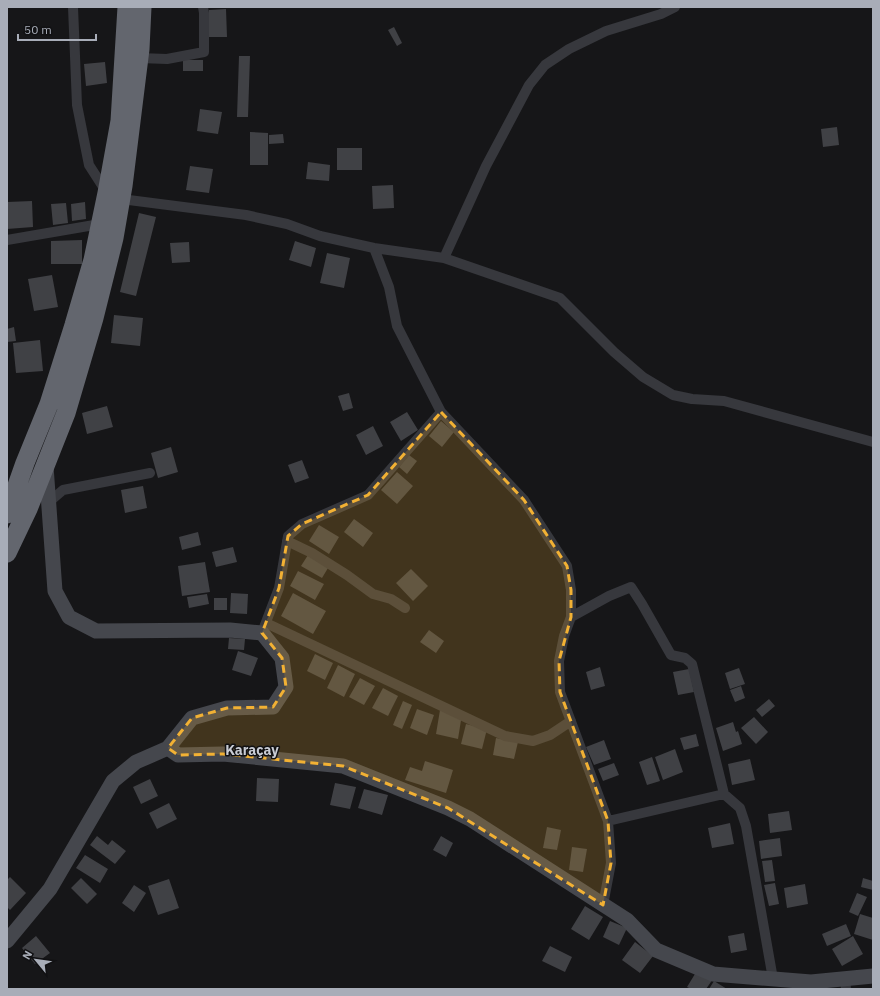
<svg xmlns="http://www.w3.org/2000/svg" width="880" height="996" viewBox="0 0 880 996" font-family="'IBM Plex Sans',sans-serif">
<rect width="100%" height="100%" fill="#161618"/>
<!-- building -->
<path fill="#404145" d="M226,9l1,28h-18v-27z
M394,27l8,16 -5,3 -9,-16z
M239,56h11l-2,61h-11z
M183,60h20v11h-20z
M105,62l2,21 -21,3 -2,-22z
M200,109l22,3 -4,22 -21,-3z
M837,127l2,18 -16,2 -2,-18z
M250,132l18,1v32h-18z
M283,134l1,9 -15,1v-9z
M337,148h25v22h-25z
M308,162l22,3 -1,16 -23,-2z
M190,166l23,3 -4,24 -23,-3z
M393,185l1,23 -21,1 -1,-23z
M32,201l1,26 -26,2v-27z
M85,202l1,17 -14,2 -1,-17z
M66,203l2,20 -15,2 -2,-21z
M139,213l17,4 -20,79 -16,-4z
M82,240v24h-31v-23z
M295,241l21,7 -5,19 -22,-7z
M189,242l1,20 -18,1 -2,-20z
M327,253l23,5 -6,30 -24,-5z
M52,275l6,32 -24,4 -6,-32z
M114,315l29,3 -3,28 -29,-3z
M14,327l2,14 -9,1v-13z
M40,340l3,31 -27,2 -3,-30z
M349,393l4,15 -10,3 -5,-15z
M107,406l6,21 -26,7 -5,-21z
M407,412l11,18 -17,11 -11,-19z
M441,421l13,11 -12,15 -13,-11z
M373,426l10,20 -17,9 -10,-20z
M171,447l7,25 -20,6 -7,-25z
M409,455l8,6 -10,13 -8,-7z
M302,460l7,18 -14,5 -7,-18z
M397,472l16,14 -16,18 -16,-14z
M143,486l4,22 -22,5 -4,-23z
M354,519l19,14 -10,14 -19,-15z
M319,525l20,12 -10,17 -20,-13z
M198,532l3,13 -19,5 -3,-13z
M233,547l4,15 -21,5 -4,-15z
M308,555l20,13 -6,10 -21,-12z
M205,562l5,30 -28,4 -4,-30z
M411,569l17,17 -15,15 -17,-18z
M298,571l26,13 -9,16 -25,-14z
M231,593l17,1 -1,20 -17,-1z
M293,593l33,18 -13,23 -32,-18z
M207,594l2,10 -20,4 -2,-11z
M214,598h13v12h-13z
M429,630l15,11 -8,12 -16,-11z
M229,638l16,1 -1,11 -16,-1z
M238,651l20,7 -7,18 -19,-6z
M315,654l18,9 -8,17 -18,-9z
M338,665l17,9 -11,23 -17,-9z
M600,667l5,19 -14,4 -5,-18z
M739,668l6,16 -15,5 -5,-16z
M689,669l5,23 -16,3 -5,-23z
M360,678l15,8 -11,19 -15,-8z
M741,686l4,12 -10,4 -5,-12z
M383,688l15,8 -10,20 -16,-8z
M769,699l6,7 -13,11 -6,-7z
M403,701l9,4 -10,24 -9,-4z
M417,709l17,6 -7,20 -17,-7z
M440,710l22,4 -4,25 -22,-5z
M754,717l14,15 -12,12 -15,-16z
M733,722l3,10 2,-1 4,13 -19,7 -7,-23z
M466,724l21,5 -5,20 -21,-5z
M696,734l3,12 -15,4 -4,-12z
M496,738l22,4 -4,17 -21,-4z
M604,740l7,19 -17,6 -8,-18z
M675,749l8,23 -20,8 -8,-23z
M652,757l8,24 -13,4 -8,-23z
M750,759l5,21 -23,5 -4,-21z
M425,761l28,9 -7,23 -41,-13 5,-13 12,4z
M614,763l5,12 -16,6 -5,-12z
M257,778l22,1 -1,23 -22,-1z
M150,779l8,17 -17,8 -8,-17z
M335,783l21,4 -6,22 -20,-4z
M364,789l24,6 -6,20 -24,-7z
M169,803l8,16 -20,10 -8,-16z
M789,811l3,19 -22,3 -2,-19z
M730,823l4,21 -22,4 -4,-20z
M547,827l14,3 -4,20 -14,-2z
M97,836l11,9 4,-5 14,11 -11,13 -25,-19z
M441,836l12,7 -7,14 -13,-7z
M780,838l2,18 -21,3 -2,-18z
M572,847l15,2 -4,23 -14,-2z
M85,855l23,14 -8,14 -24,-15z
M772,860l3,21 -10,1 -3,-21z
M10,877l16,16 -16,17 -3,-3v-27z
M81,878l16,16 -10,10 -16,-16z
M863,878l10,3v9l-12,-3z
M169,879l10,29 -21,7 -10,-29z
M775,883l4,21 -10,2 -5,-21z
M805,884l3,20 -21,4 -3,-20z
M134,885l12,8 -12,19 -12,-9z
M857,893l10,4 -9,19 -9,-4z
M585,906l18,11 -14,23 -18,-11z
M860,914l13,4v22l-19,-6z
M610,921l17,7 -8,17 -16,-8z
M846,924l5,12 -24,10 -5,-12z
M744,933l3,17 -16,3 -3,-17z
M36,936l14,17 -15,11 -13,-16z
M853,936l10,18 -21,12 -10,-17z
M635,942l18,14 -13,17 -18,-13z
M550,946l22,11 -7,15 -23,-11z
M698,969l15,10 -7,10h-15l-4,-2z
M714,981l13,8h-18z"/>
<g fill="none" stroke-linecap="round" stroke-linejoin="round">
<!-- street -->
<path stroke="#37383d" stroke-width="10" d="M73,7l4,98 12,60 18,28
M139,58l28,1 37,-7v-39l-1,-6
M121,199l125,16 41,9 33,12 54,12 70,10 116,40 54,54 29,25 30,18 19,4 32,2 149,41
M7,240l93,-16
M374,248l15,39 8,39 44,86 83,88 43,66 4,24v27l-7,19 -5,25 1,31 48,129 3,42 -8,42
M444,258l42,-92 43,-81 16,-20 24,-16 37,-18 55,-17 14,-7
M49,502l14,-12 87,-17
M287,541l25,12 35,22 26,19 18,5 14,9
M571,617l38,-21 22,-9 11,17 29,51 14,3 7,6 32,130 16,14 6,18 27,153
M266,623l239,113 28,5 17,-6 21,-14
M263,630l16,-42 9,-52 14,-12 66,-29 73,-83
M608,821l116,-27
M845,979l1,10"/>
<!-- secondary -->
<path stroke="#45474d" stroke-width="15" d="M46,466l9,125 14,26 27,14 134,-1 32,3 20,25 4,29 -13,20 -46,1 -35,10 -24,30 10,7 45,-1 120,12 105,42 22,11 157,101 29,30 57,24 98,8 62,-6
M7,941l43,-52 63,-108 23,-19 32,-14"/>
<!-- highway -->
<path stroke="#63666e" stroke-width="19" d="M7,514l18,-51 24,-59 25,-79 19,-65 14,-67 13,-72 7,-114
M7,553l21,-44 38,-96 28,-95 20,-80 9,-52 14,-113 3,-24 2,-42"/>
</g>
<!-- marked area -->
<path fill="#f2b134" fill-opacity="0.2" stroke="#f2b134" stroke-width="3" stroke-dasharray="8 5" stroke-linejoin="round" d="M441,412l83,88 43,66 4,24v27l-12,44 1,31 48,129 3,42 -8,42 -155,-97 -105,-42 -120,-12 -45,1 -10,-7 24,-30 35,-10 46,-1 13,-20 -4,-29 -20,-25 17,-45 9,-52 14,-12 66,-29z"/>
<g text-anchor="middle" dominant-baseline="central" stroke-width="3" stroke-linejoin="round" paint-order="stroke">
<!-- quarter labels -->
<g font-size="14" font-weight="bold" fill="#c9ccd4" stroke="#111113">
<text x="252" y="750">Karaçay</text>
</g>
</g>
<!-- border -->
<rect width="880" height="996" fill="none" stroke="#a8adb8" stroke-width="16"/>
<!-- north arrow -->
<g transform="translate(36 960) rotate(299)" stroke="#111113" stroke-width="3" paint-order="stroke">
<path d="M0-3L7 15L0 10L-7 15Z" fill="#a8adb8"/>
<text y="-6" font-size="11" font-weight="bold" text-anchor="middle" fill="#a8adb8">N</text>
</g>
<!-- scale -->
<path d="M18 34v6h78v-6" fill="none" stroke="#a8adb8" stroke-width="2"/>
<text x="24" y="34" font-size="12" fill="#a8adb8" stroke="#111113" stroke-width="3" paint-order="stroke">50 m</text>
</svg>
